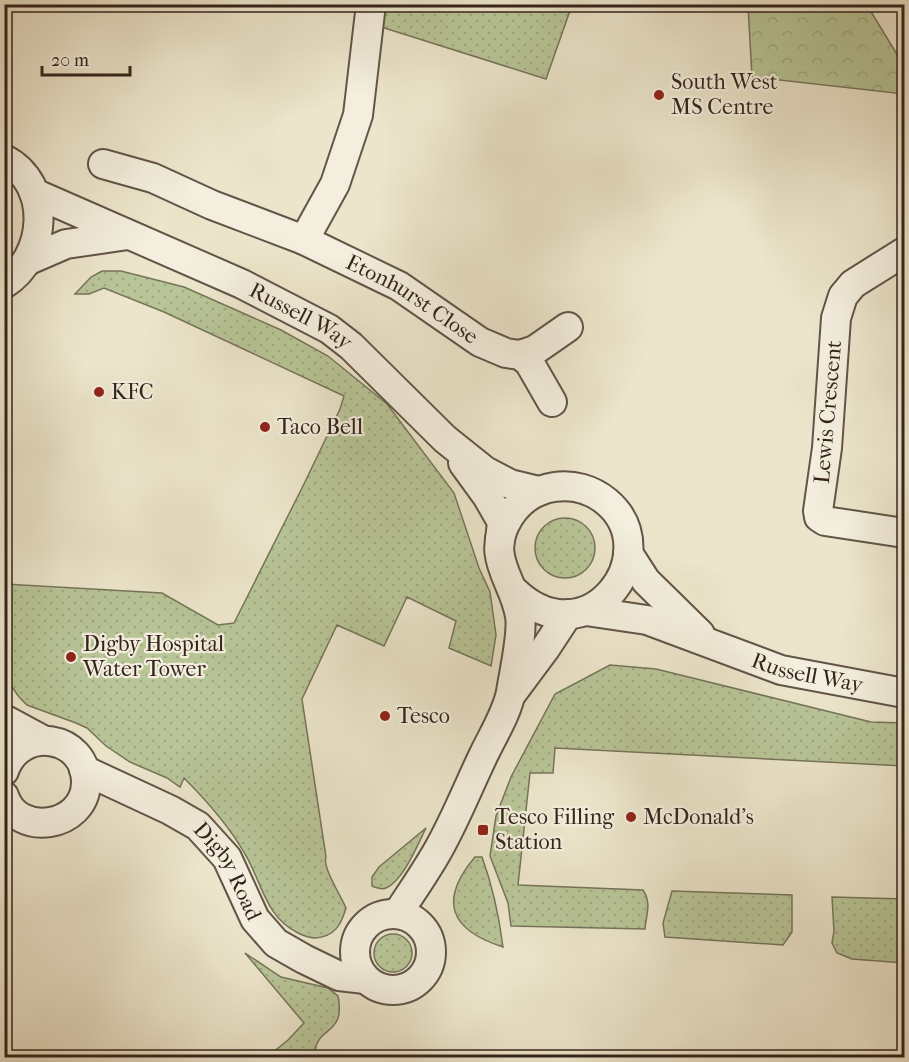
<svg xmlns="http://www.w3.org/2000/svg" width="909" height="1062" viewBox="0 0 909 1062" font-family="'IM FELL French Canon',serif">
<defs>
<pattern id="grass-dots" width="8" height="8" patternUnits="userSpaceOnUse" patternTransform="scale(1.5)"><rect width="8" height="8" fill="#b8c597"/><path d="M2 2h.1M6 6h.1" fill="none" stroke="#9fa982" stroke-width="1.8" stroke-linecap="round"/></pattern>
<pattern id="park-crowns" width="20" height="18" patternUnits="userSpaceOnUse" patternTransform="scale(1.5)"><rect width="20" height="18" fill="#b8c597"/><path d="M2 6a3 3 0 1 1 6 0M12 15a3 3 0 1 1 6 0" fill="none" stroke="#9fa982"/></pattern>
</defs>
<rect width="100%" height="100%" fill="#ece5cb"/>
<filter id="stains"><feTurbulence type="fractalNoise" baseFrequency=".00333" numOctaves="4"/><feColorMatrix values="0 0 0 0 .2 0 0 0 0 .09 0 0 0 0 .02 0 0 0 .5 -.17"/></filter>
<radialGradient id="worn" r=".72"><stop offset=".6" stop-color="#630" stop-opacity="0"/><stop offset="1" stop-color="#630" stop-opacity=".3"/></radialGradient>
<!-- grass -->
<path fill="url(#grass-dots)" stroke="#76745a" stroke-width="1.5" d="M383,5h189l-26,74 -168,-53z
M102,271h19l63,16 97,43 47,26 59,48 67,89 25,75 11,24 6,43 -5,31 -42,-18 7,-27 -49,-24 -23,49 -47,-21 -35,74 24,158c-4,10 15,39 20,51 -5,17 -11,28 -30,30 -7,0 -12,-2 -18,-5 -33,-16 -36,-51 -53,-79 -16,-28 -38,-53 -61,-76l-4,9 -13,-9 -37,-16 -24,-16 -19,-18 -11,-5 -49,-18 -8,-8 -14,-20v-93l157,9 56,32 16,-2 70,-139 36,-75 4,-13 -180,-84 -60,-24 -15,6h-14l16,-17z
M535 548a30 30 0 1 1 60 0a30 30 0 1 1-60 0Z
M610,665l46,4 215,53 33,1v43l-349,-18 -2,25h-23l-12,112 125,5c9,13 3,25 2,39l-134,-3 -3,-23 -18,-47 6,-40 15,-39 44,-83z
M426,828c-8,16 -23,53 -40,60 -4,2 -9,0 -14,-2v-9l7,-10z
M475,857h7c11,30 17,59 21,90 -53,-17 -65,-46 -28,-90z
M672,891l120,4v37l-9,13 -118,-8 -2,-14z
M832,897l72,2v64l-52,-4 -15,-6 -5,-10 2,-12z
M374 953a19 19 0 1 1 38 0a19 19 0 1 1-38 0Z
M245,953l36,24 47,11 10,8c8,39 -20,30 -23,55l-9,6h-39l21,-17 16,-17z"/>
<!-- park -->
<path fill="url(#park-crowns)" stroke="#76745a" stroke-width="1.5" d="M748,5h119l37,61v28l-152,-17z"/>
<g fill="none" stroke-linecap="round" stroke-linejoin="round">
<!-- street casing -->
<g stroke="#625448" stroke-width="32">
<g id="street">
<path id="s1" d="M371,4l-13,111 -23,69 -31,56 95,46 81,56 26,11 14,2 9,7 23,40"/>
<path d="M4,159c49,25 43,98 0,125"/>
<path d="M103,164l50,14 59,27 92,35"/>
<path id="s2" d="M34,193l208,91 87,45 22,17 94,93 40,32 25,13 29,7"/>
<path d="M904,252l-51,32 -10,12 -7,22 -9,130 -9,63 1,6 6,4 79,12"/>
<path d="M29,260l37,-16 62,-9"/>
<path d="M520,355l15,-5 33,-23"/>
<path d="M463,463l24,33 15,26 -2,18"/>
<path d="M628,553l18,28 54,53"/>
<path id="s3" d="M586,611l61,9 134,50 123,23"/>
<path d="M513,692l32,-43 23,-35"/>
<path d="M4,719l39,21"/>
<path id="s4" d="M84,770l86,40 28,16 29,32 28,61 21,24 28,16 35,17 26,3"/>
<path d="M4,771c16,-47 83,-36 82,12 -1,45 -69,55 -82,13"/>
<path d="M398,913c13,-20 27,-40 39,-61 18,-31 31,-65 47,-98 9,-19 23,-41 27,-62 3,-20 12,-58 9,-76 -6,-37 -36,-59 -11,-99 21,-34 67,-41 98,-15 61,52 -20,161 -94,88"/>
<circle cx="393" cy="952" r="38"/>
</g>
</g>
<!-- street -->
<use href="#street" stroke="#f3eedd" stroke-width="28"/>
</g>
<!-- markers -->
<g fill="#8f2418" stroke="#f3eedd" stroke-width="2">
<circle cx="659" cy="95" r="6"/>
<circle cx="99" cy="392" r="6"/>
<circle cx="265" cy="427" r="6"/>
<circle cx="71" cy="657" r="6"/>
<circle cx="385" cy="716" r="6"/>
<circle cx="631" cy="817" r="6"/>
<rect x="477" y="824" width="12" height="12" rx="3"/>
</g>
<g text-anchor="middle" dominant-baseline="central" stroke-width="4.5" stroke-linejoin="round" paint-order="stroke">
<!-- poi labels -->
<g font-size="22" fill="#34231c" stroke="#f3eedd" text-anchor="start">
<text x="671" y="82">South West<tspan x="671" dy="25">MS Centre</tspan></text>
<text x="111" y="392">KFC</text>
<text x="277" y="427">Taco Bell</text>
<text x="83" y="644">Digby Hospital<tspan x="83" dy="25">Water Tower</tspan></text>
<text x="397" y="716">Tesco</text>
<text x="495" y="817">Tesco Filling<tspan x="495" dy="25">Station</tspan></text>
<text x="643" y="817">McDonald's</text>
</g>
<!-- street labels -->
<g font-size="22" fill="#34231c" stroke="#f3eedd">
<text stroke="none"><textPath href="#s1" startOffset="372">Etonhurst Close</textPath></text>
<text stroke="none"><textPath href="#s2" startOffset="294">Russell Way</textPath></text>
<text transform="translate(828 412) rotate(-85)">Lewis Crescent</text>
<text stroke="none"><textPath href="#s3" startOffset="231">Russell Way</textPath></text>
<text stroke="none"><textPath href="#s4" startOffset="182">Digby Road</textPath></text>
</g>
</g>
<!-- margin -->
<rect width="909" height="1062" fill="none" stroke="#ece5cb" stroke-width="24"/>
<rect x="6" y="6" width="897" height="1050" fill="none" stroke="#34231c" stroke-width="3"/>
<rect x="12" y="12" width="885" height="1038" fill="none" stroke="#34231c" stroke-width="1.5"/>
<!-- scale -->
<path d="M42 66v9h88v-9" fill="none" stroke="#34231c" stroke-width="3"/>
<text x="51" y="66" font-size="18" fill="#34231c" stroke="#f3eedd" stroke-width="4.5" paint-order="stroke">20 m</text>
<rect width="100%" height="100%" filter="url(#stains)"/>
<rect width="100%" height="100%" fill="url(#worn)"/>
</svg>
